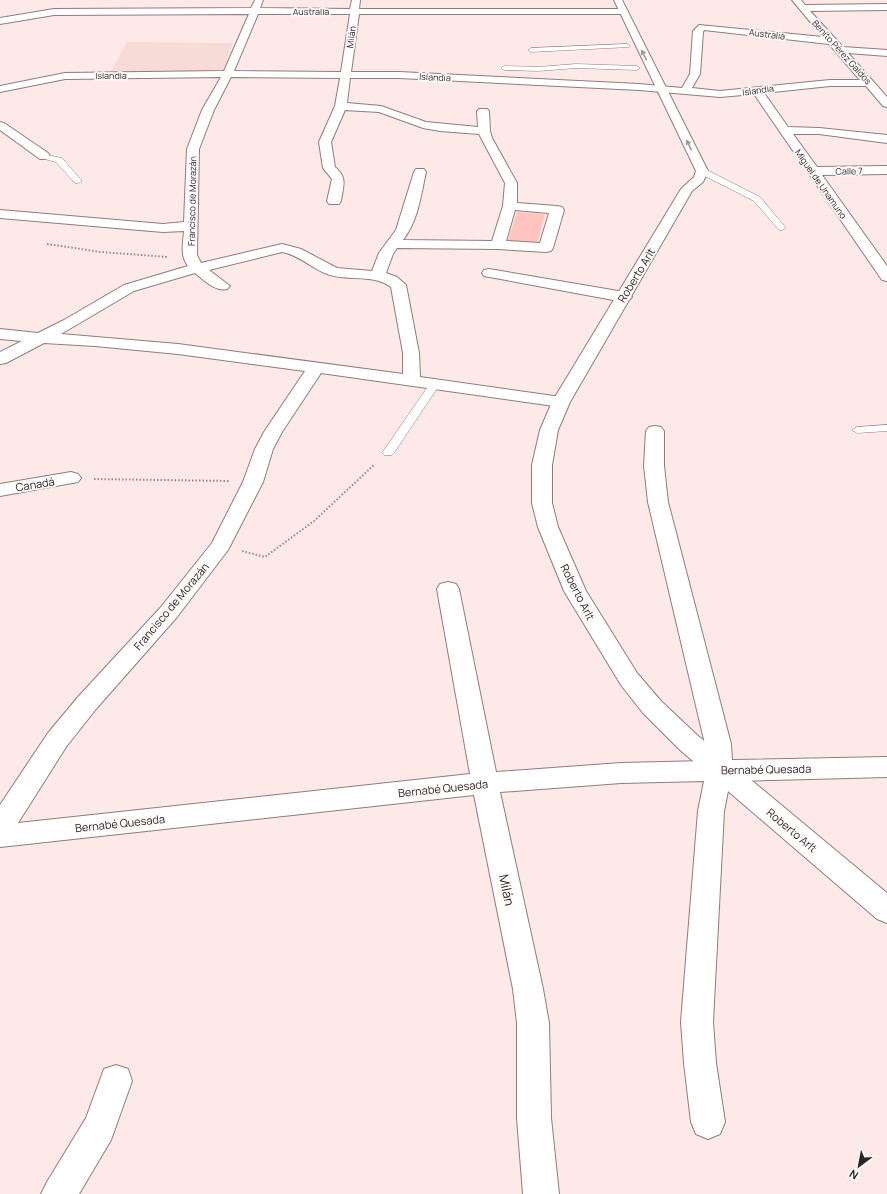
<svg xmlns="http://www.w3.org/2000/svg" width="887" height="1194" viewBox="0 0 887 1194" font-family="Manrope,sans-serif">
<rect width="100%" height="100%" fill="#fdeae8"/>
<!-- built -->
<path fill="#f6dbd7" d="M127,42l106,1 -11,29 -112,1z"/>
<!-- green -->
<path fill="#fec4bd" d="M517,212l28,2 -8,31 -30,-3z"/>
<g fill="none" stroke-linecap="round" stroke-linejoin="round">
<!-- lane casing -->
<g stroke="#8e7d7b" stroke-width="1">
<path id="lane" d="M627,44l2,1v2l-98,5 -3,-2 3,-2z
M576,64l61,2 3,2 -3,2 -61,-2 -38,3 -34,-1 -3,-2 3,-2 34,1z
M41,154l21,4 20,23 -4,2h-3l-19,-21 -15,-4z
M699,169h6l55,28 26,31 -4,2h-3l-25,-29 -55,-28z
M435,381l5,3 -46,69 -2,2h-8l-2,-2 49,-71z
M887,425v6l-30,2 -5,-3 5,-3z"/>
</g>
<!-- street casing -->
<g stroke="#8e7d7b" stroke-width="2">
<path id="street" d="M255,0h8l-3,8 90,1 2,-9h8l-1,9h265l3,1 1,2 -1,2h-268l-8,58h48l240,12 43,4 8,-14 3,-43 6,-6 124,12 -31,-37h9l4,5 82,-1v6l-77,1 33,36 44,3v6l-39,-3 39,44v10l-4,-1 -17,-20h-36l-66,7 24,34 31,1 68,7v8l-68,-9h-26l24,33 70,-1v8l-65,1 65,91v15l-5,-1 -128,-186 -34,3 -81,-7 -240,-12h-49l-3,25 34,3 45,16 52,5 -1,-16 2,-2h8l2,2 1,20 2,7 25,45v20l40,3 5,1 2,3 -11,38 -2,3 -5,1 -48,-3 -101,-1 -4,6 -7,19 11,4 9,8 13,68 1,24 141,20 6,1 3,4 -3,4 -6,1 -240,-34 -39,59 -9,17 -10,33 -35,68 -51,67 -81,92 -30,38 -48,76 452,-49 -33,-185 3,-5 8,-2 8,2 3,5 37,183 125,-9 85,-2 -1,-17 -57,-242 -4,-36 2,-35 3,-4 6,-1 6,1 3,4v35l4,36 63,242 1,16 155,-3v20l-157,4 -6,30 -11,211 3,41 9,59 -5,12 -12,5 -12,-5 -5,-12 -7,-59 -3,-41 17,-211 6,-30 -83,2 -121,9 43,197 6,34 2,95 8,76h-36l-6,-76v-95l-4,-34 -39,-194 -474,52v-42l48,-72 30,-36 83,-90 51,-64 31,-61 12,-33 9,-17 41,-61 -127,-17 -83,-8 -51,-3 -38,20 -6,1v-12l22,-11 -22,-2v-10l38,4 26,-13 60,-35 64,-19c-8,-10 -5,-23 -4,-35l-21,1 -163,-14v-8l163,14 21,-2 3,-73 15,-39 19,-33 -156,2 -65,13v-6l65,-13 159,-2 25,-57 -195,1 -54,9v-6l54,-9 197,-1zM258,14h92l-9,58 -107,-1zM704,30l125,14 31,36h-30l-110,11 -28,-3 8,-14 3,-42zM231,77l109,1 -5,28 -16,36 4,26 9,11 -5,22 2,3h10l2,-3c2,-15 7,-23 -6,-34l-4,-25 14,-32 34,2 44,16 17,3 39,3 26,49 -2,23 -11,35 -89,-1c15,-19 18,-45 23,-68l-2,-3h-8l-2,3 -18,58 -17,23 -7,18 -35,-3 -36,-19 -19,-5 -81,19 -4,-8 2,-106 15,-39zM515,210l34,3 -9,30 -34,-2zM282,252c18,3 31,18 48,23 20,6 44,-1 61,12l12,66v21l-225,-30 -117,-10 73,-43 61,-18c9,7 20,19 32,16l3,-3 -21,-16z
M0,122l4,1 44,30 2,3 -2,3h-8l-40,-29z
M489,269l135,23 5,2 3,3 -3,3 -5,2 -140,-26 -2,-3 2,-3z
M71,472l7,2 3,4 -3,4 -78,14v-12z
M116,1065l12,4 4,12 -21,59 -32,54h-38l6,-12 39,-64 18,-49z"/>
</g>
<!-- secondary casing -->
<g stroke="#8e7d7b" stroke-width="2">
<path id="secondary" d="M614,0h8l86,171 -5,11 -11,9 -122,211 -12,28 -6,35v38l6,24 28,64 51,82 24,28 36,34 190,158v30l-10,-4 -198,-170 -36,-36 -22,-28 -57,-94 -26,-64 -6,-24v-38l8,-35 12,-28 129,-213 13,-12 2,-6z"/>
</g>
<!-- path -->
<path stroke="#958886" stroke-width="2" stroke-dasharray="1.5 2" stroke-linecap="butt" d="M47,244l54,8 67,5
M94,479l135,2
M242,551l23,6 49,-36 61,-57"/>
<!-- lane -->
<use href="#lane" fill="#fff" fill-rule="evenodd"/>
<!-- street -->
<use href="#street" fill="#fff" fill-rule="evenodd"/>
<!-- secondary -->
<use href="#secondary" fill="#fff" fill-rule="evenodd"/>
</g>
<!-- one-way arrows -->
<defs><path id="oneway-solid" d="M-6-.8H1V-3.2L6.5 0L1 3.2V.8H-6Z"/></defs>
<g fill="#a09d9c">
<use href="#oneway-solid" transform="translate(644 55) rotate(-116)"/>
<use href="#oneway-solid" transform="translate(689 145) rotate(-116)"/>
</g>
<g text-anchor="middle" dominant-baseline="central" stroke-width="3.5" stroke-linejoin="round" paint-order="stroke">
<!-- far-street labels -->
<g font-size="9" fill="#2c2524" stroke="#fffbfb">
<text x="311" y="11">Australia</text>
<text transform="translate(767 34) rotate(7)">Australia</text>
<text transform="translate(351 37) rotate(-82)">Milán</text>
<text transform="translate(842 52) rotate(48)">Benito Pérez Galdós</text>
<text x="111" y="75">Islandia</text>
<text transform="translate(435 77) rotate(3)">Islandia</text>
<text transform="translate(758 90) rotate(-8)">Islandia</text>
<text transform="translate(849 171) rotate(-1)">Calle 7</text>
<text transform="translate(821 184) rotate(55)">Miguel de Unamuno</text>
<text transform="translate(192 201) rotate(-89)">Francisco de Morazán</text>
</g>
<!-- street labels -->
<g font-size="11" fill="#2c2524" stroke="#fffbfb">
<text transform="translate(636 275) rotate(-59)">Roberto Arlt</text>
<text transform="translate(35 484) rotate(-9)">Canadá</text>
<text transform="translate(578 592) rotate(63)">Roberto Arlt</text>
<text transform="translate(171 606) rotate(-50)">Francisco de Morazán</text>
<text transform="translate(766 769) rotate(-1)">Bernabé Quesada</text>
<text transform="translate(443 788) rotate(-6)">Bernabé Quesada</text>
<text transform="translate(120 823) rotate(-6)">Bernabé Quesada</text>
<text transform="translate(792 830) rotate(40)">Roberto Arlt</text>
</g>
<!-- near-street labels -->
<g font-size="13" fill="#2c2524" stroke="#fffbfb">
<text transform="translate(507 890) rotate(78)">Milán</text>
</g>
</g>
<!-- north arrow -->
<g transform="translate(859 1166) rotate(212)" stroke="#fffbfb" stroke-width="3" paint-order="stroke">
<path d="M0-3L7 15L0 10L-7 15Z" fill="#2c2524"/>
<text y="-6" font-size="11" font-weight="bold" text-anchor="middle" fill="#2c2524">N</text>
</g>
</svg>
